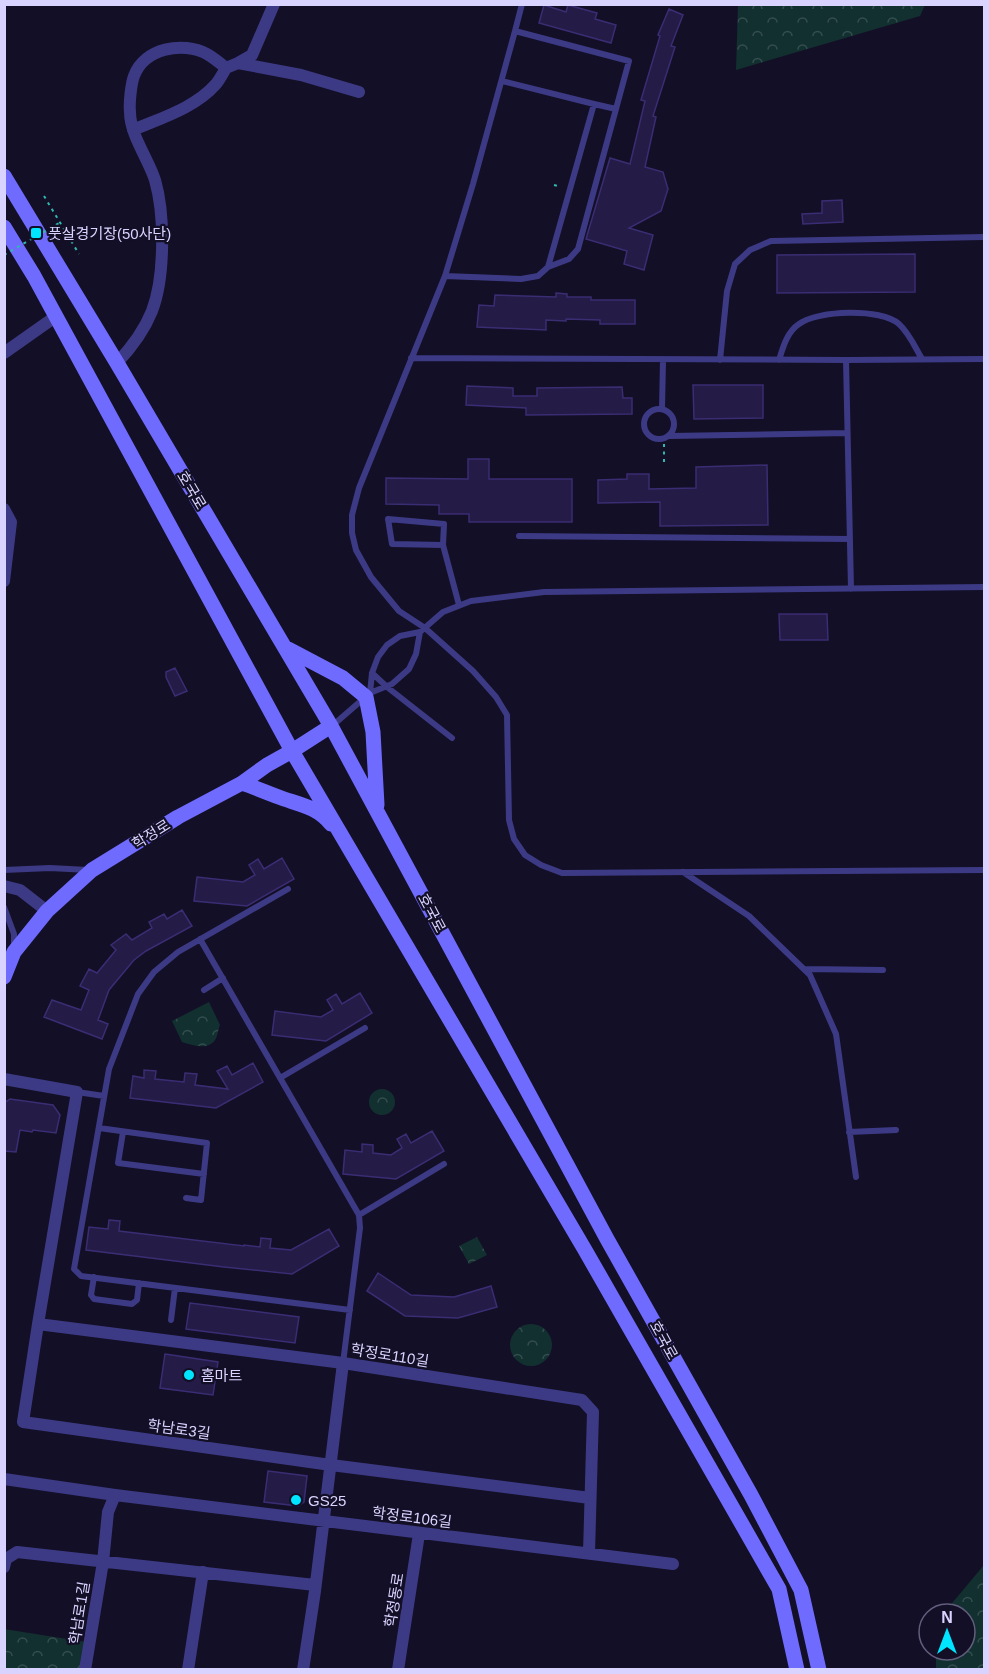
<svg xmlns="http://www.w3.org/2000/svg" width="989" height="1674" viewBox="0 0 989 1674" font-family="Arial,'Noto Sans KR',sans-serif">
<defs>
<pattern id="forest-crowns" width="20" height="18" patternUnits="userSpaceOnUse" patternTransform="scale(1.5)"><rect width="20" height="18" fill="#12302f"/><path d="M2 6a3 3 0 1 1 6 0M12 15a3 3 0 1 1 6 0" fill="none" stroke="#344d4e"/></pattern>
</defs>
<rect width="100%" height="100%" fill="#130f26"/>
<!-- forest -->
<path fill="url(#forest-crowns)" d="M738,5v-1l187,1 -5,11 -184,54z
M209,1002l11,23c-2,4 -2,11 -5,15 -8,11 -22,5 -33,2l-10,-21z
M369 1102a13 13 0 1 1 26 0a13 13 0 1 1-26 0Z
M477,1237l10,18 -18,9 -10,-18z
M510 1345a21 21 0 1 1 42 0a21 21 0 1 1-42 0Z
M984,1565v104h-48v-19h29v-36h-22z
M4,1629l82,13 -5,27h-76z"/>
<!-- building -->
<path fill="#241b47" stroke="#3b2d73" stroke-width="1.5" d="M544,5l22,7 2,-7 29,8 -2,6 21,6 -5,18 -72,-20z
M669,9l14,6 -12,31 4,1 -22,69 3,1 -11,50 18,5 5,17 -7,22 -32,17 24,7 -9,35 -20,-6 3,-13 -41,-12 24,-81 20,6 15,-63 -4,-1 19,-64 -2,-1z
M842,200l1,22 -40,2 -1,-10 20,-1v-12z
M915,254v38l-138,1v-38z
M556,293l11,1v3h24v3h44v24h-35v-4l-34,-1v2l-20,-1v10l-69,-3 2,-22 15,1 1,-11 61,2z
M693,385h70v33l-69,1z
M467,386l46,2v8h24v-8l85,-1 1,11h9v16l-106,1v-7l-60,-3z
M468,459h21v20h83v43h-103v-8h-30v-9l-53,-1v-26l82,1z
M767,465l1,60 -108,1v-24l-62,1v-23l29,-1v-5h22v15l47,-1v-21z
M779,614h48l1,26h-48z
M175,668l12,23 -12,5 -9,-19v-5z
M282,858l12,21 -47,27 -53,-5 3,-24 46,5 12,-7 -6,-10 9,-6 6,10z
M182,910l10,16 -46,25 -12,9 -25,30 -11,30 10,4 -6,15 -58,-22 8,-17 29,10 8,-20 -9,-4 9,-17 8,4 19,-23 -5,-5 15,-11 6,6 20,-12 -3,-6 15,-8 3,5z
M360,993l12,20 -46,28 -54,-6 3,-24 46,6 12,-7 -6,-10 9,-6 6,10z
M253,1063l10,19 -47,26 -86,-10 3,-22 11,2v-8l12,1 -1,8 29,3 1,-9 12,1 -2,11 33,4 -11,-18 10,-5 5,9z
M10,1099l43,6 7,10 -4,18 -23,-3 -1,2 -12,-2 -4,22 -12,-1v-48z
M432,1131l12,20 -48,28 -53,-5 2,-24 17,2v-8l11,1v8l18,2 11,-7 -5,-9 9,-5 5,9z
M109,1220l11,1 -1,10 125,15v-1l16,2 1,-9 10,1 -1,9 21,2 38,-21 10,17 -47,28 -68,-7 -138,-17 3,-23 19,2z
M378,1273l33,22 43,2 37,-11 6,21 -39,11 -53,-2 -38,-25z
M190,1303l109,14 -4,26 -109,-14z
M165,1354l53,8 -5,33 -53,-7z
M268,1471l39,5 -3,26 -6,4 -34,-4z"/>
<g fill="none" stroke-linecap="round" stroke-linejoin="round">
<!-- path -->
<path stroke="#2fb8b0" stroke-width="2" stroke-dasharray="3 4.5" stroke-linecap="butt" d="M554,185l7,2
M44,196l35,58
M664,444v20"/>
<!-- lane -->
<path stroke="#3d3a85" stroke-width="6" d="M515,31l7,-27
M594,104l22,5
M548,267l21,-8 9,-10 51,-188 -114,-30 -42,153 -28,92 -86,212 -7,27v18l4,17 15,27 28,34 26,17 48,43 23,26 11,18 2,105 5,19 11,16 16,10 21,8 422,-3
M445,276l76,3 17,-3 10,-9 46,-163 -92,-23
M411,358l435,2 5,229
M720,360l7,-69 8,-27 15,-14 21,-9 213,-4
M779,360c4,-13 8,-28 20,-36 19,-14 82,-16 100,0 10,9 16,23 23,35
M846,360l138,-1
M662,409l1,-49
M644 424a15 15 0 1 1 30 0a15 15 0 1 1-30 0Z
M669,436l178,-3
M519,536l331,3
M443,545l-51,-1 -4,-25 56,5 -1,21 16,60
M372,673l15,14 65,51
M370,693l2,-20 6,-16 9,-12 13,-9 20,-4 23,-20 28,-11 73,-9 440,-5
M332,726l38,-33 22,-9 17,-15 7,-15 4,-22
M4,870l46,-2 38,2
M683,872l66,44 61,59 26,59 20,143
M288,889l-110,63 -24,20 -16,22 -29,75 -35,200 7,7 269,34
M4,907l10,27v13
M200,939l159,276 1,13 -17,135
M805,969l78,1
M204,990l19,-12
M280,1078l85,-50
M77,1092l27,4
M99,1128l108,15 -6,57 -15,-2
M123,1132l-5,31 86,11
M849,1132l47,-2
M359,1215l85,-51
M94,1277l-3,18 3,4 38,5 5,-4 2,-17
M171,1320l4,-32"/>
<!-- street -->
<path stroke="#3d3a85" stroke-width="12" d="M238,63l63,12 58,17
M133,130c28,-12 62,-22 83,-46 4,-5 7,-11 10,-16l12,-5 14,-8 22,-51
M4,353l51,-36
M117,363c15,-16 27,-32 35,-52 13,-34 13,-96 3,-131 -7,-22 -25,-45 -25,-68 -1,-8 1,-28 4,-36 10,-28 49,-35 73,-22 7,4 13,9 19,14
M4,509l7,13 -7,59
M4,886l16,4 27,21
M4,1079l73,13 -39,232 -15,98 308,43 259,33
M38,1324l305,39 239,37 11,12 -4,141
M4,1479l111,16 558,69
M4,1567l2,-8 11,-7 298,33
M85,1670l18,-108 5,-50 7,-17
M188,1670l15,-98
M303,1670l12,-79 28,-228
M398,1670l21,-136"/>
<!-- secondary -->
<path stroke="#6f6bff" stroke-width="15" d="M4,176l113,187 214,363 276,513 144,256 50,95 18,80
M4,227l30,49 258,475 293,499 194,339 18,81
M288,649l55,29 23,19 7,35 4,73
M242,783c14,5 28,11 42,16 18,6 34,9 47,25
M4,977l10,-25 33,-41 45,-41 86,-53 64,-34 25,-18 25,-14 39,-25"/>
<!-- path-bridge -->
<path stroke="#2fb8b0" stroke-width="2" stroke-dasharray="3 4.5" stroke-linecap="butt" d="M4,255l57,-33"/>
</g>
<!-- markers -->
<g fill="#00e5ff" stroke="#130f26" stroke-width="2">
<rect x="30" y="227" width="12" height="12" rx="3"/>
<circle cx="189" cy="1375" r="6"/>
<circle cx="296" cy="1500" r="6"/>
</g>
<g text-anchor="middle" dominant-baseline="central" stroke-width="4.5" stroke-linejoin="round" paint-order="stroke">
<!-- poi labels -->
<g font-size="15" fill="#d9d4ff" stroke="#130f26" text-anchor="start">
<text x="48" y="233">풋살경기장(50사단)</text>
<text x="201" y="1375">홈마트</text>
<text x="308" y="1500">GS25</text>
</g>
<!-- street labels -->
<g font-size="15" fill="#d9d4ff" stroke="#130f26">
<text transform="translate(192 490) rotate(59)">호국로</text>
<text transform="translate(151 834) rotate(-32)">학정로</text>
<text transform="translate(432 913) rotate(62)">호국로</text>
<text transform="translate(664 1340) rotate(61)">호국로</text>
<text transform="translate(390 1355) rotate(9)">학정로110길</text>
<text transform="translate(179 1429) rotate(8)">학남로3길</text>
<text transform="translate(412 1517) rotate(7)">학정로106길</text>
<text transform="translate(394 1600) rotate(-81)">학정동로</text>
<text transform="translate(79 1613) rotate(-81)">학남로1길</text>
</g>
</g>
<!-- border -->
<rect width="989" height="1674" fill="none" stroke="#d9d4ff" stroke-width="12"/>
<!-- north arrow -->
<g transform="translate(947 1632)"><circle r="28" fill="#130f26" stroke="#625e7d" stroke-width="1.5"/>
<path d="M0-4.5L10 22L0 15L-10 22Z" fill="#00e5ff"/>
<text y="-9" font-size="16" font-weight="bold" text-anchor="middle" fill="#d9d4ff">N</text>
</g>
</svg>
